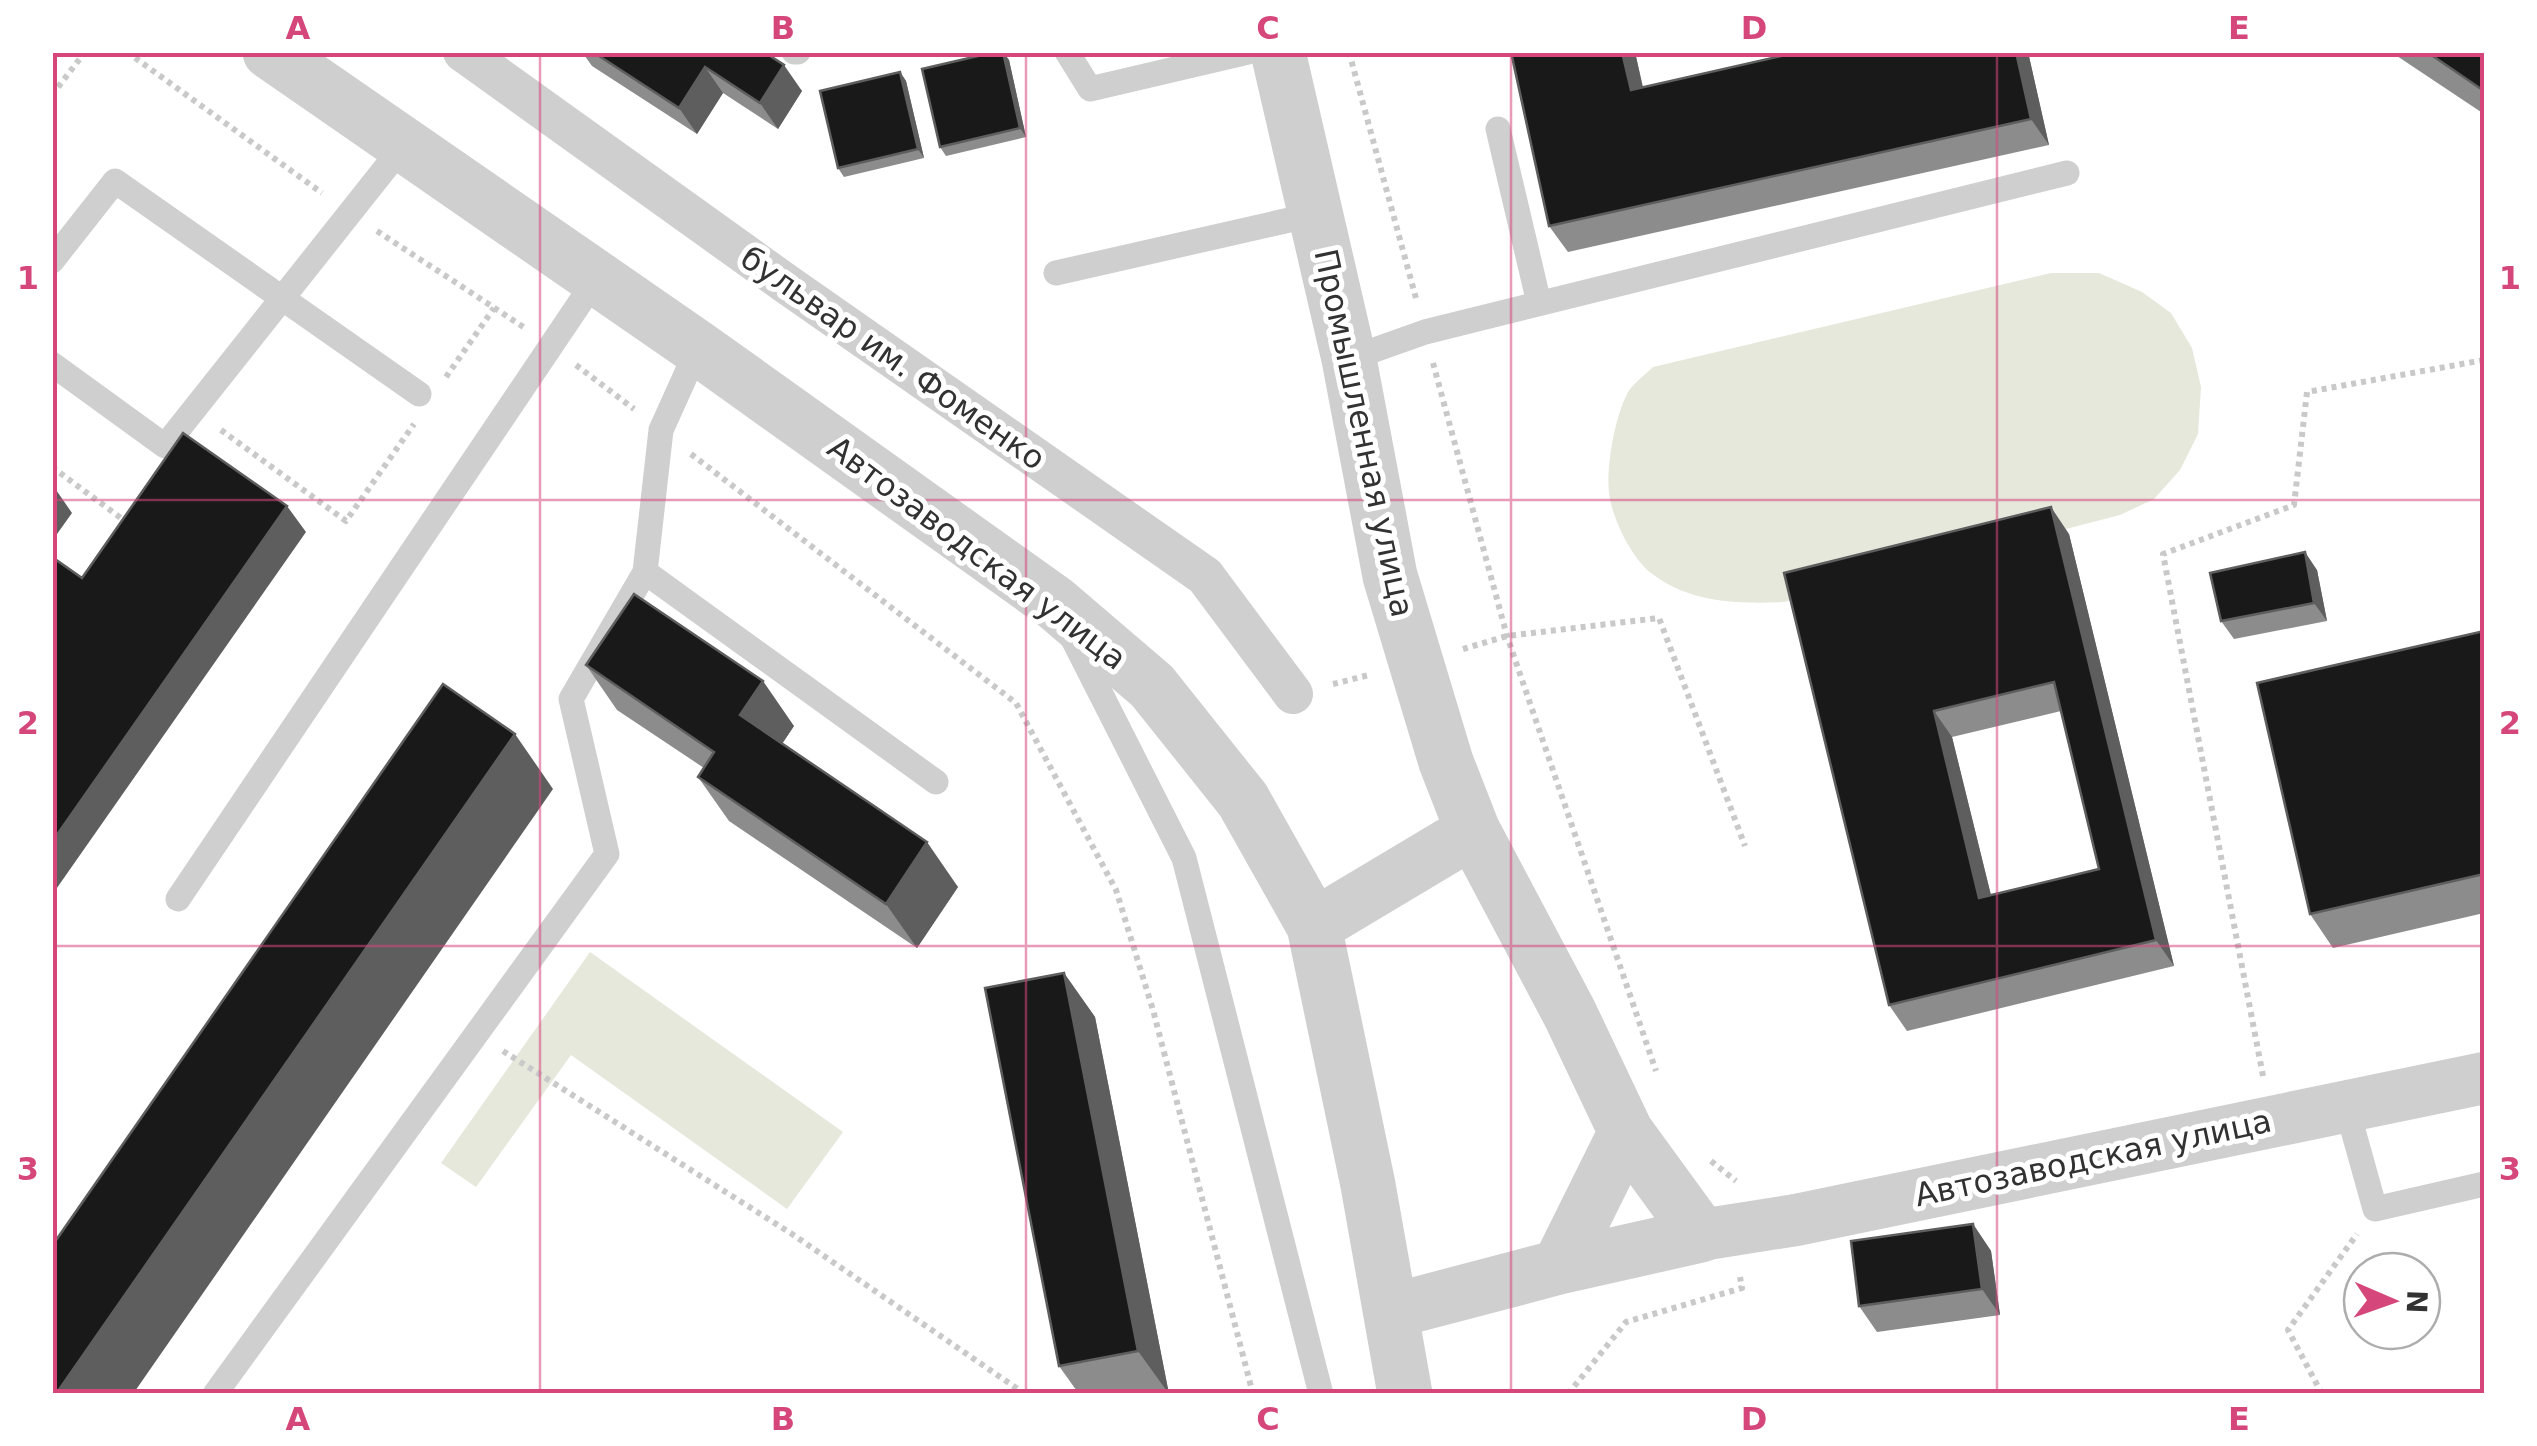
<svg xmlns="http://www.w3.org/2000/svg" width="2537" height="1446" viewBox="0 0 2537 1446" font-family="'DejaVu Sans',sans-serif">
<rect width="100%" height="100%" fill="#fff"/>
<!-- green -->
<path fill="#e5e8db" d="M2051,273h48l43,19 29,21 21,35 9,39 -3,47 -18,36 -26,29 -34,16 -336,87c-46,2 -95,1 -133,-29 -20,-16 -39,-55 -42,-80 -3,-26 6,-76 18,-99 5,-10 18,-19 26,-27z
M590,952l253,180 -56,77 -216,-154 -95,132 -35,-24z"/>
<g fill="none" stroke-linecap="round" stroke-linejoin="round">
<!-- path -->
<path stroke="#c9c9c9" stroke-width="6" stroke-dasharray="5 5" stroke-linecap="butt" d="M127,52l195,141
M1349,52l68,250
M52,95l33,-43
M377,231l148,97
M1433,363l74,273 149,435
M576,365l58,44
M446,377l48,-69
M221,430l125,91 68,-97
M691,454l325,249 100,187 37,120 100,384
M52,467l77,57
M1463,649l44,-13 152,-18 86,228
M1333,684l36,-9
M503,1051l289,183 233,160
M2263,1076l-100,-522 131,-49 13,-113 177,-32
M1711,1161l25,20
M1568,1394l58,-72 116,-34 -2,-11
M2322,1394l-34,-64 69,-96"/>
<!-- service -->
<path stroke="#cfcfcf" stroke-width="25" d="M794,52h4
M1067,52l23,37 158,-37
M1498,129l41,174
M52,261l63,-80 304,213
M1056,273l260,-59
M1349,359l76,-27 642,-159
M52,364l113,82 238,-300
M645,572l291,210
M1072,637l112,221 137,536
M178,899l418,-620
M2346,1105l29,104 109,-25
M215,1394l392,-540 -36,-155 74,-127 16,-142 37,-82"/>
<!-- pedestrian -->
<path stroke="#cfcfcf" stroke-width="40" d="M463,52l322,231 420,293 88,118"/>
<!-- minor -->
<path stroke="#cfcfcf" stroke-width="52" d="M1701,1235l95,-15 688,-142"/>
<!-- tertiary -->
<path stroke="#cfcfcf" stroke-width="55" d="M270,52l428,296 357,255 97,83 91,114 71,126 54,259 37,209
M1278,52l71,307 41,217 56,186 27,69 97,183 56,118 75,103 -142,32
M1314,926l159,-95
M1392,1311l167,-44 67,-135"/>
</g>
<!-- wall -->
<path fill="#8c8c8c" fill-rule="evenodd" d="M582,52h182l38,39 -24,38 -55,-36 -26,41 -105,-68z
M995,52h8l6,8 17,77 -80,19 -6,-9z
M1511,52h124l8,35 385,-35 21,93 -481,107 -19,-26z
M2391,52h93v62z
M900,72l6,9 18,77 -80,19 -6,-9z
M2069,534l105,432 -267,65 -18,-26 -105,-432zM2061,711l38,158 -108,26 -39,-158z
M2317,570l10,51 -93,18 -13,-18z
M2484,631v282l-151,35 -23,-34z
M586,665l208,61 -12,18 176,143 -41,61 -188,-127 -31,-44 6,-9 -87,-58z
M1064,973l31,44 74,377h-90l-20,-28z
M1973,1224l18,27 9,64 -123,17 -18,-26z"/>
<!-- shaded-wall -->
<path fill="#5e5e5e" d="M1003,52l6,8 17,77 -6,-9z
M1622,52h13l14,64 -18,-26z
M2016,52h12l21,93 -18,-26z
M784,65l18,26 -24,38 -18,-26z
M705,67l18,26 -26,41 -18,-26z
M900,72l6,9 18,77 -6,-9z
M54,487l18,26 -20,28v-52z
M287,506l19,26 -254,363v-53z
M2051,507l18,27 105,432 -18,-26z
M2305,552l12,18 10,51 -13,-18z
M763,681l31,45 -23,34 -31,-45z
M1934,711l18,26 46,187 -19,-26z
M515,734l38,55 -420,605h-77z
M927,842l31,45 -41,61 -31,-44z
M1064,973l31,44 74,377 -31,-43z
M1973,1224l18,27 9,64 -18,-26z"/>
<!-- building -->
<path fill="#191919" stroke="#5e5e5e" stroke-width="2.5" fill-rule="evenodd" d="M593,52h171l20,13 -24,38 -55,-36 -26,41z
M995,52h8l17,76 -80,19 -18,-78z
M1511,52h111l9,38 168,-38h217l15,67 -482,107z
M2427,52h57v39z
M900,72l18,77 -80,19 -18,-77z
M183,433l104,73 -235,336v-285l30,21z
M2051,507l105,433 -267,65 -105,-432zM2054,682l45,187 -120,29 -45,-187z
M2305,552l9,51 -93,18 -11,-48z
M634,594l129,87 -23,34 187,127 -41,62 -188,-127 16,-25 -128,-87z
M2484,631v243l-174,40 -53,-231z
M443,684l72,50 -459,660h-4v-148z
M1064,973l74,378 -79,15 -74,-378z
M1973,1224l9,65 -123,17 -8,-65z"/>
<!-- grid -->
<path fill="none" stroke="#d5477a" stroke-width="2.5" stroke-opacity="0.55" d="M540,52v1342M1026,52v1342M1511,52v1342M1997,52v1342M52,500h2432M52,946h2432"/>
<g text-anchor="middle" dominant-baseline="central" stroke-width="10" stroke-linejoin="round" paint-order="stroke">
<!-- street labels -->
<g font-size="32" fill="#323232" stroke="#fff">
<text transform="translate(893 358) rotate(35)">бульвар им. Фоменко</text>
<text transform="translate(1364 433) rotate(78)">Промышленная улица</text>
<text transform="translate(977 553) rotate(37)">Автозаводская улица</text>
<text transform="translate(2093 1158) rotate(-12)">Автозаводская улица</text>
</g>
</g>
<!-- border -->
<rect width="2537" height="1446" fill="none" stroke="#ffffff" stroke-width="110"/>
<!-- north arrow -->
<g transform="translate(2392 1301) rotate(92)"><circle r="48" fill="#ffffff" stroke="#adadad" stroke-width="2.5"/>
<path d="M0-8L18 38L0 25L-18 38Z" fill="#d5477a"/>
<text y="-15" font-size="28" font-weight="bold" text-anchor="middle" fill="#323232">N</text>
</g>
<rect x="55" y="55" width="2427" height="1336" fill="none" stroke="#d5477a" stroke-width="4"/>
<g font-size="32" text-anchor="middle" font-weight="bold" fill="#d5477a">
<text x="298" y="39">A</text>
<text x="783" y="39">B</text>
<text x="1268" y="39">C</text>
<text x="1754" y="39">D</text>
<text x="2239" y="39">E</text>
<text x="28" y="289">1</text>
<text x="2510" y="289">1</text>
<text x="28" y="734">2</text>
<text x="2510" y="734">2</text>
<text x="28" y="1180">3</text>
<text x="2510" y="1180">3</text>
<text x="298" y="1430">A</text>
<text x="783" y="1430">B</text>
<text x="1268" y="1430">C</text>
<text x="1754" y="1430">D</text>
<text x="2239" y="1430">E</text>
</g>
</svg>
